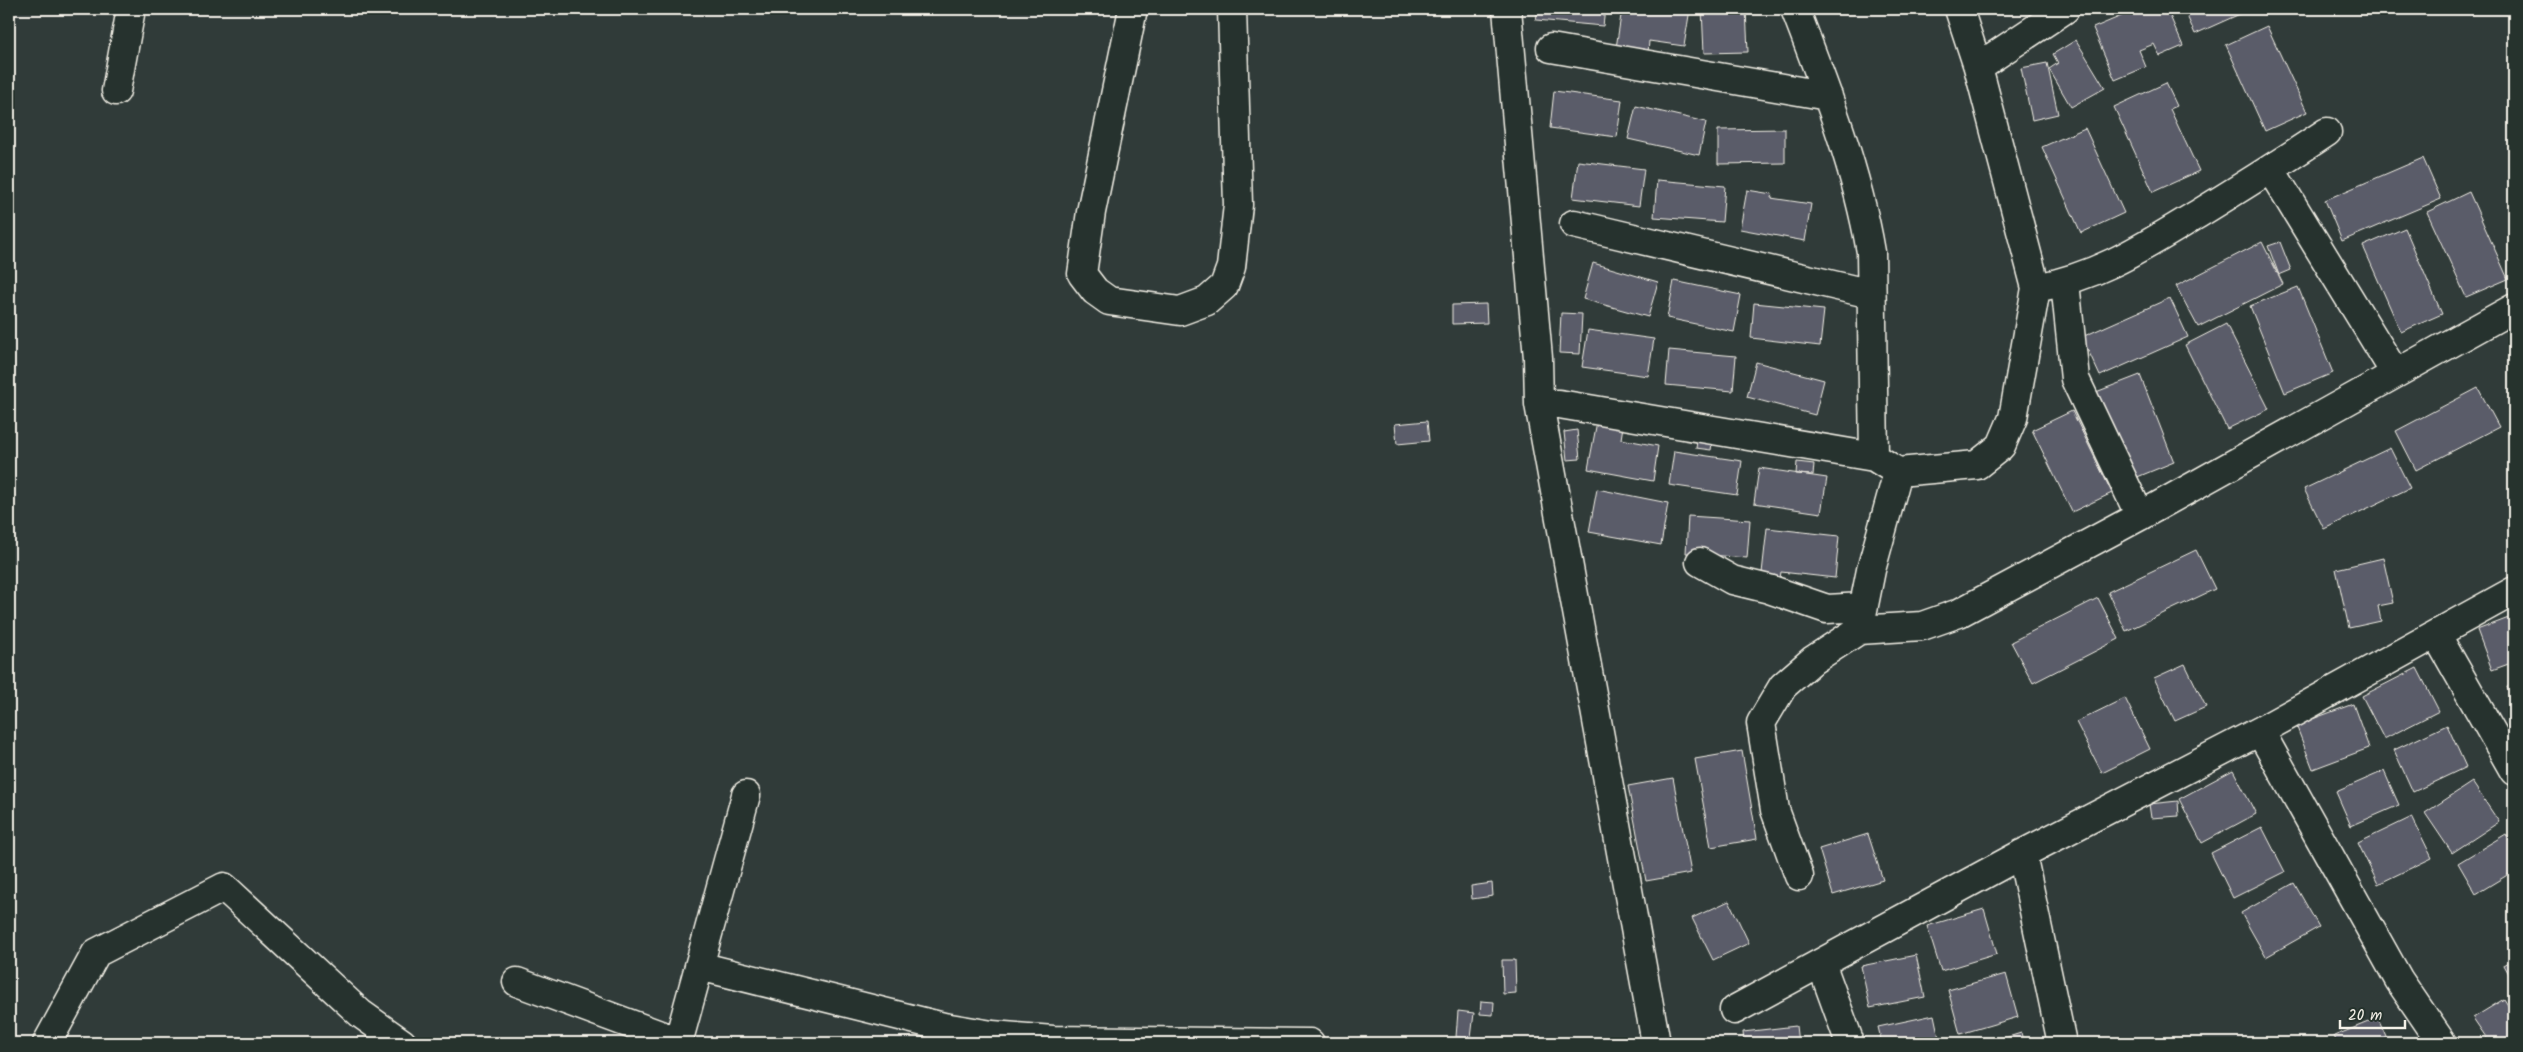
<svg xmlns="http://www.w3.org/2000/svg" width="2523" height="1052" viewBox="0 0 2523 1052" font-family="Kalam,sans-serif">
<rect width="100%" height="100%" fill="#303b39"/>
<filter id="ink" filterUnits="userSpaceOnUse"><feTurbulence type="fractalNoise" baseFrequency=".02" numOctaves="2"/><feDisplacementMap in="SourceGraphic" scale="10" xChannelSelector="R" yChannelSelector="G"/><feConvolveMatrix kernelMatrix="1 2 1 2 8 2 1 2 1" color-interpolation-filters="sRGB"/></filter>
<g filter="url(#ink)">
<!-- building -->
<path fill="#5a5c69" stroke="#f4f1e8" d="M1538,9h67l-2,17 -67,-6z
M1622,9h68l-6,37 -35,-5 -1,12 -32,-5z
M1702,9h44l2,43 -44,1z
M2138,9h29l16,37 -23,10 -6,-12 -15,6 7,17 -31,13 -22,-52z
M2184,9h67l-56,25z
M2267,26l40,86 -42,19 -39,-86z
M2076,40l29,48 -34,19 -22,-38 9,-6 -5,-9z
M2047,63l11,51 -26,6 -11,-52z
M2166,83l11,23 -7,3 29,62 -46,21 -39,-85z
M1554,91l68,9 -5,37 -67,-9z
M1636,106l70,16 -7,33 -71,-16z
M2085,128l39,85 -43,20 -39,-86z
M1785,129v34l-67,1v-34z
M2423,158l18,41 -99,42 -17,-41z
M1578,161l66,8 -5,37 -66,-8z
M1657,180l68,6 -3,36 -68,-5z
M1747,190l25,4 -1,4 40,6 -6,37 -65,-12z
M2469,192l39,87 -42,18 -39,-85z
M2405,228l37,86 -41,18 -38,-86z
M2262,242l21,42 -85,43 -22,-41z
M2280,242l11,28 -12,5 -11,-29z
M1593,263l65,19 -10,35 -65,-18z
M1674,281l67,14 -7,37 -67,-14z
M2298,287l35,86 -48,20 -35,-87z
M2170,298l18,39 -88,39 -18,-39z
M1754,303l70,7 -4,36 -69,-8z
M1486,304l1,19 -35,1v-19z
M1561,313l21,1 -2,40 -21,-1z
M2226,324l43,85 -42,20 -42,-84z
M1588,330l66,9 -6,37 -66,-9z
M1669,350l67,6 -3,35 -67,-6z
M1756,362l68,18 -9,35 -68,-18z
M2140,375l34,87 -44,18 -34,-88z
M2478,388l21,39 -83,43 -20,-39z
M2072,411l40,82 -40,19 -40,-82z
M1598,416l26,4 -3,19 37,7 -5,35 -65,-12z
M1427,421l2,20 -32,3 -2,-20z
M1577,430l3,29 -13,1 -3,-28z
M1698,434l15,2 -2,14 -15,-2z
M2390,448l20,40 -86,41 -20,-40z
M1674,451l68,10 -5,34 -68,-10z
M1797,462l17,2 -1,11 -17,-1z
M1759,468l68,10 -6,35 -67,-10z
M1597,489l71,14 -7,42 -72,-13z
M1688,516l62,4 -3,38 -61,-5z
M1767,528l72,8 -4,42 -54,-6 -2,12 -18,-2z
M2196,550l19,39 -89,42 -18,-39z
M2383,558l10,45 -15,3 3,15 -32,7 -13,-59z
M2098,598l21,41 -86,44 -22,-41z
M2514,616v46l-22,8 -15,-40z
M2185,664l21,43 -31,14 -21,-43z
M2417,668l22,43 -55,28 -22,-43z
M2514,684v22l-7,-19z
M2125,698l25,51 -48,24 -26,-51z
M2353,704l16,44 -56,21 -17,-44z
M2447,725l19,42 -53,25 -19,-42z
M1742,751l15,88 -46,8 -16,-88z
M2233,770l23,44 -54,29 -23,-44z
M2384,771l15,34 -48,21 -15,-34z
M1673,778l18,95 -45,8 -18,-95z
M2472,782l27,40 -47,31 -27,-40z
M2178,801l1,15 -28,2 -2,-14z
M2412,817l20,41 -54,26 -20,-41z
M2262,827l23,45 -52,26 -22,-45z
M1868,834l15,46 -50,15 -14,-46z
M2506,834l8,14v23l-38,23 -18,-31z
M1492,883l1,13 -21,3 -1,-13z
M2294,883l25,44 -53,30 -25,-44z
M1729,901l20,42 -36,17 -21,-42z
M1984,909l13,45 -56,17 -14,-45z
M1916,955l9,42 -55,11 -9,-42z
M2514,959v24l-10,-18z
M1502,960h13l1,33 -13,1z
M2006,974l12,43 -58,17 -12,-44z
M2504,999l10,16v28h-24l-17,-25z
M1481,1001l13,1 -1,13 -13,-1z
M1458,1011l16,2 -3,25 -15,-1z
M1934,1015l6,28h-58l-4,-16z
M2378,1018l11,25h-52l-3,-7z
M1796,1026l2,17h-54l-1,-11z
M2021,1033l3,10h-35z"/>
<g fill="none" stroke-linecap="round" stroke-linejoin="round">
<!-- minor casing -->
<g stroke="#f4f1e8" stroke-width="31">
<path id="minor" d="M1133,9l-42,203 -9,62 13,17 14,10 71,10 27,-10 17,-15 7,-19 7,-62 -6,-196
M1507,9l31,349 1,46 117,639
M1795,9c30,78 62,160 76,243l3,205 24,15 79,-7 24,-19 12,-28 23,-130 -58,-221 -19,-58
M1551,48l277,48
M1978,67l87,-58
M116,91l15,-82
M2271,170l124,203
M1574,224l297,70
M2065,282l10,97 65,137
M2036,288c64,-12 107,-41 162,-74 44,-27 87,-54 129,-82
M1539,404h20l315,53
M1700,562l32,18 37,9 58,20 36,-2
M1859,630l63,-4 37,-13 181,-97 374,-208
M2436,634l78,137
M2260,731l139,249 43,63
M2022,854l40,189
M1799,876l-24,-66 -14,-87 22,-37 30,-26 46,-30 12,-60 27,-98
M1821,963l29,80
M699,966l245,61 48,8 61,5 257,3
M517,982l162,60
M1734,1010l288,-156 238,-123 254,-140
M47,1043l49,-90 128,-66 137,127 41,29
M678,1043l68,-248"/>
</g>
<!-- minor -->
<use href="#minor" stroke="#26332d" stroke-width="28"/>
</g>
</g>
<!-- margin -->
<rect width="2523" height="1052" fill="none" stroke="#26332d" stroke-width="30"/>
<rect x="15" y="15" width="2493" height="1022" fill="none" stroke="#f4f1e8" stroke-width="2" filter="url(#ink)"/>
<!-- scale -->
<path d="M2340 1020v8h65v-8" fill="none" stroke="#f4f1e8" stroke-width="2.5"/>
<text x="2348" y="1020" font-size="15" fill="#f4f1e8" stroke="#26332d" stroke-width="4" paint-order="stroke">20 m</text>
</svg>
